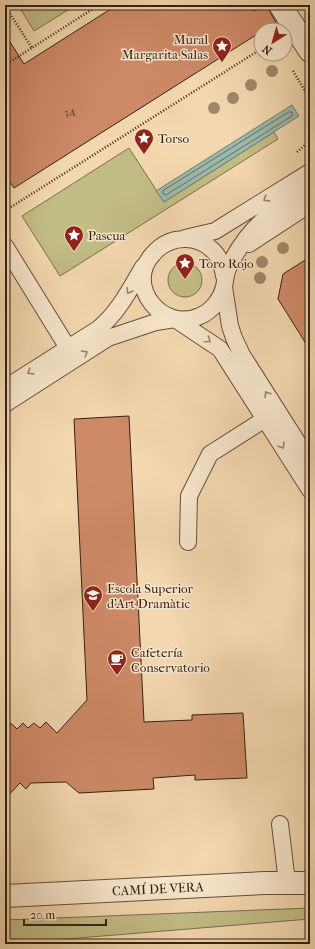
<svg xmlns="http://www.w3.org/2000/svg" width="315" height="949" viewBox="0 0 315 949" font-family="'IM FELL French Canon',serif">
<rect width="100%" height="100%" fill="#f2d7af"/>
<filter id="stains"><feTurbulence type="fractalNoise" baseFrequency=".005" numOctaves="4"/><feColorMatrix values="0 0 0 0 .2 0 0 0 0 .09 0 0 0 0 .02 0 0 0 .5 -.17"/></filter>
<radialGradient id="worn" r=".72"><stop offset=".6" stop-color="#630" stop-opacity="0"/><stop offset="1" stop-color="#630" stop-opacity=".3"/></radialGradient>
<!-- green -->
<path fill="#c2bc85" stroke="#7b6e4c" d="M18,5h58l-42,26z
M274,132l4,7 -218,137 -38,-60 107,-68 35,54z
M168 280a17 17 0 1 1 34 0a17 17 0 1 1-34 0Z
M310,908v11l-305,25v-24z"/>
<!-- water -->
<path fill="#9bb9ad" stroke="#727c70" d="M292,105l7,11 -135,86 -8,-11z"/>
<g fill="none" stroke-linecap="round" stroke-linejoin="round">
<!-- shore -->
<path stroke="#686d60" stroke-width="1" d="M289,112h3v4l-126,79 -3,-1v-3z"/>
</g>
<!-- building -->
<path fill="#ce8967" stroke="#342114" d="M117,5h151l2,7 6,10 -11,8h-4v2l-5,3 -242,153 -9,-13v-141l19,30z
M310,257v93l-32,-51 5,-25z
M129,416l15,306 48,-2v-5l51,-2 4,65 -52,2v-5l-42,3 1,11 -75,4 -13,-11 -35,1 -5,6 -6,-6 -15,16v-81l12,11 6,-6 5,5 6,-5 6,5 6,-6 11,11 30,-33 -13,-281z"/>
<g fill="none" stroke-linecap="round" stroke-linejoin="round">
<!-- service casing -->
<g stroke="#644e3b" stroke-width="18">
<path id="service" d="M185,238l30,-7 95,-59
M249,244l61,-40
M5,246l63,102
M224,276c-1,-7 -3,-15 -8,-22 -17,-21 -47,-19 -63,0 -29,31 9,79 47,62 12,-5 21,-17 24,-29 2,-10 1,-14 6,-23 10,-19 25,-39 42,-51 12,-9 25,-17 38,-25
M224,287l6,39 4,12 8,17 68,107
M5,388l93,-59c20,-16 32,-40 45,-62
M5,404l103,-66 48,-16 19,-3 45,30 90,141
M188,542l1,-46 21,-42 55,-35
M280,824l7,58"/>
</g>
<!-- pedestrian casing -->
<g stroke="#644e3b" stroke-width="24">
<path id="pedestrian" d="M280,5l30,46"/>
</g>
<!-- tertiary casing -->
<g stroke="#644e3b" stroke-width="24">
<g id="tertiary">
<path id="s1" d="M5,896l259,-13h46"/>
</g>
</g>
<!-- path -->
<path stroke="#342114" stroke-width="2.5" stroke-dasharray="1 2" stroke-linecap="butt" d="M251,5l4,6
M5,6l27,42
M5,65l94,-60
M293,71l17,28
M297,152l10,-9 3,-5
M11,207l250,-158"/>
<!-- service -->
<use href="#service" stroke="#f7e5cb" stroke-width="16"/>
<!-- pedestrian -->
<use href="#pedestrian" stroke="#f7e5cb" stroke-width="22"/>
<!-- tertiary -->
<use href="#tertiary" stroke="#f7e5cb" stroke-width="22"/>
</g>
<!-- trees -->
<g fill="#9d8869">
<circle cx="272" cy="71" r="6"/>
<circle cx="251" cy="85" r="6"/>
<circle cx="233" cy="98" r="6"/>
<circle cx="214" cy="108" r="6"/>
<circle cx="283" cy="248" r="6"/>
<circle cx="262" cy="262" r="6"/>
<circle cx="260" cy="278" r="6"/>
</g>
<!-- one-way arrows -->
<defs><path id="oneway-chevron" d="M-2-3.5L2.5 0L-2 3.5" fill="none" stroke-width="1.6" stroke-linecap="round" stroke-linejoin="round"/></defs>
<g stroke="#968370">
<use href="#oneway-chevron" transform="translate(266 199) rotate(148)"/>
<use href="#oneway-chevron" transform="translate(129 291) rotate(121)"/>
<use href="#oneway-chevron" transform="translate(208 340) rotate(35)"/>
<use href="#oneway-chevron" transform="translate(85 353) rotate(-32)"/>
<use href="#oneway-chevron" transform="translate(30 372) rotate(148)"/>
<use href="#oneway-chevron" transform="translate(267 394) rotate(-122)"/>
<use href="#oneway-chevron" transform="translate(282 446) rotate(57)"/>
</g>
<!-- icons -->
<defs>
<g id="sight-pin" transform="scale(1)"><path d="M0 17L-7.5 6A9.5 9.5 0 1 1 7.5 6Z" fill="#8f2418" stroke="#f7e5cb"/><path d="M0-6L1.8-2.2L6-1.7L2.9 1.2L3.7 5.4L0 3.3L-3.7 5.4L-2.9 1.2L-6-1.7L-1.8-2.2Z" fill="#fff"/></g>
<g id="school-pin" transform="scale(1)"><path d="M0 17L-7.5 6A9.5 9.5 0 1 1 7.5 6Z" fill="#8f2418" stroke="#f7e5cb"/><path d="M0-5L7-2L0 1L-7-2ZM-4 1L0 2.5L4 1V4Q0 6-4 4Z" fill="#fff"/></g>
<g id="cafe-pin" transform="scale(1)"><path d="M0 17L-7.5 6A9.5 9.5 0 1 1 7.5 6Z" fill="#8f2418" stroke="#f7e5cb"/><path d="M-5.5-4.5H6V0H3Q3 3.5 0 3.5H-2.5Q-5.5 3.5-5.5 0ZM3-3.2v2h1.7v-2ZM-6 4.5H4V6H-6Z" fill="#fff"/></g>
</defs>
<g fill-rule="evenodd">
<use href="#sight-pin" x="222" y="46"/>
<use href="#sight-pin" x="144" y="138"/>
<use href="#sight-pin" x="74" y="235"/>
<use href="#sight-pin" x="185" y="263"/>
<use href="#school-pin" x="93" y="595"/>
<use href="#cafe-pin" x="117" y="659"/>
</g>
<g text-anchor="middle" dominant-baseline="central" stroke-width="3" stroke-linejoin="round" paint-order="stroke">
<!-- number labels -->
<g font-size="11" fill="#5a3b29">
<text x="70" y="112">3A</text>
</g>
<!-- poi labels -->
<g font-size="13" fill="#342114" stroke="#f7e5cb" text-anchor="start">
<text x="208" y="39" text-anchor="end">Mural<tspan x="208" dy="15">Margarita Salas</tspan></text>
<text x="158" y="138">Torso</text>
<text x="88" y="235">Pascua</text>
<text x="199" y="263">Toro Rojo</text>
<text x="107" y="588">Escola Superior<tspan x="107" dy="15">d'Art Dramàtic</tspan></text>
<text x="131" y="652">Cafetería<tspan x="131" dy="15">Conservatorio</tspan></text>
</g>
<!-- street labels -->
<g font-size="13" fill="#342114" stroke="#f7e5cb">
<text stroke="none"><textPath href="#s1" startOffset="153">CAMÍ DE VERA</textPath></text>
</g>
</g>
<!-- margin -->
<rect width="315" height="949" fill="none" stroke="#f2d7af" stroke-width="20"/>
<rect x="6" y="6" width="303" height="937" fill="none" stroke="#342114" stroke-width="2"/>
<rect x="10" y="10" width="295" height="929" fill="none" stroke="#342114"/>
<!-- north arrow -->
<g transform="translate(273 42) rotate(217)"><circle r="19" fill="#f7e5cb" stroke="#a99782"/>
<path d="M0-3L7 15L0 10L-7 15Z" fill="#8f2418"/>
<text y="-6" font-size="11" font-weight="bold" text-anchor="middle" fill="#342114">N</text>
</g>
<!-- scale -->
<path d="M24 919v6h82v-6" fill="none" stroke="#342114" stroke-width="2"/>
<text x="30" y="919" font-size="12" fill="#342114" stroke="#f7e5cb" stroke-width="3" paint-order="stroke">20 m</text>
<rect width="100%" height="100%" filter="url(#stains)"/>
<rect width="100%" height="100%" fill="url(#worn)"/>
</svg>
